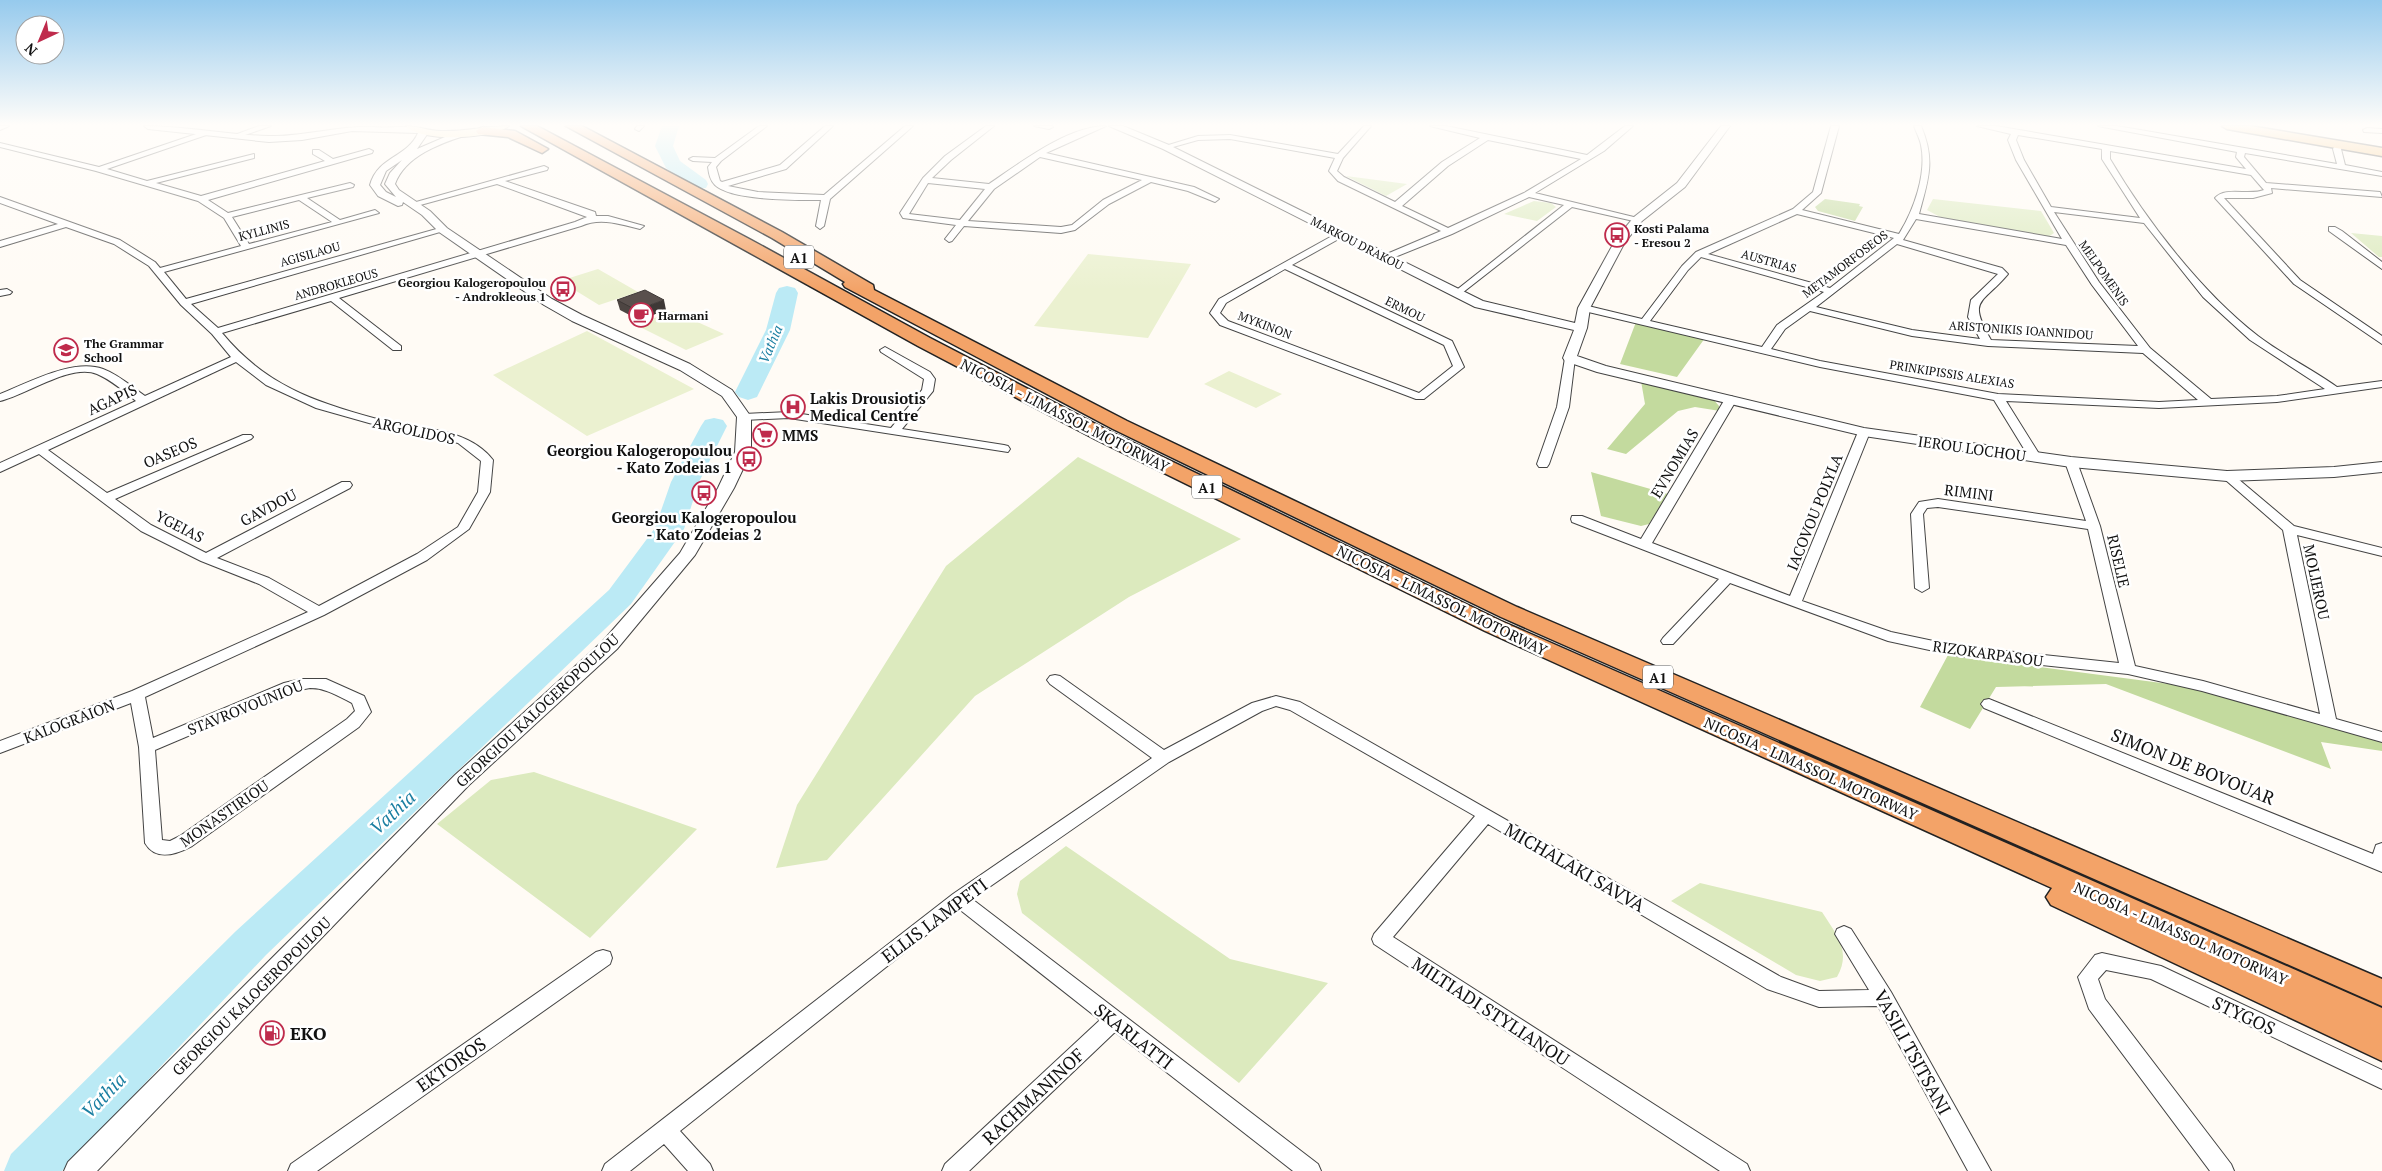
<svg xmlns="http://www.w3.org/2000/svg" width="2382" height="1171" viewBox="0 0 2382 1171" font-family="'PT Serif',serif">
<rect width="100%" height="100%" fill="#fffbf5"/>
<!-- green -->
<path fill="#dceabe" d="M1346,176l61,8 -21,12z
M1933,199l108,12 13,22 -6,4 -108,-20 -13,-7z
M1534,201l17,2 5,4 -19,14 -33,-7z
M2351,233l31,3v21h-3z
M1078,457l163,82 -112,58 -154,99 -148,164 -51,8 21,-63 149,-239z
M534,772l163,57 -107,109 -153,-114 54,-44z
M1066,846l164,113 98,24 -89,100 -217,-170 -5,-19 3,-13z
M1700,883l122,29c14,22 30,39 15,65l-17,4 -24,-6 -125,-74z"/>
<!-- forest -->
<path fill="#c3da9e" d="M1825,199l35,5 -1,2 4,1 -8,14 -37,-10 -3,-4z
M1636,322l69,16 -28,39 -57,-13z
M1641,381l72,18 6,7 1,5 -25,-4 -17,4 -52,43 -19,-5 38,-45z
M1591,472l77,22 -19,30 -8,2 -40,-10z
M1948,655l244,32 190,55v9l-61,-9 10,27 -225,-85 -110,3 -26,42 -50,-22z"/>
<!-- pitch -->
<path fill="#ebf1d0" d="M1088,254l103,10 -43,74 -114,-12z
M598,269l40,23 -39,13 -39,-24z
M673,311l51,23 -38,16 -50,-25z
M587,331l107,58 -107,47 -94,-61z
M1229,371l53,23 -26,14 -52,-24z"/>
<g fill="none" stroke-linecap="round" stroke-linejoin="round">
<!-- river -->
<path fill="#bbeaf5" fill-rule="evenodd" d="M662,126h17l-6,20 7,15 26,19 2,4 -2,4h-14l-26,-20 -11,-22z
M787,286l8,2 3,5 -8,37 -33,67 -9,3 -9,-3 -4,-5 31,-62 10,-37 3,-5z
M714,418l9,2 4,6 -28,56 -15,47 -53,75 -365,351 -204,216h-58l7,-17 225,-223 373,-341 46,-62 16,-46 30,-56 4,-6z"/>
<!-- minor casing -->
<g stroke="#444" stroke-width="2">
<path id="minor" d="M0,126h9l-9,4z
M259,126h12l-35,12 -4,-2z
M637,126h7l-5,5 -4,-2z
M759,126h8l-46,35 -5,6 4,14 2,1 58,-17 45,-39h8l-47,43 -58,17 30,6 66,3 81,-69h8l-83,73 -6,27 -4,3 -4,-3 5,-26c-23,0 -89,1 -106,-15 -5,-5 -6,-11 -7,-18l4,-5 -19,-1 -4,-2 4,-2 22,1z
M986,126h8l-43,34 -19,18 57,6c31,-21 79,-58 117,-58l-60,27 148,34 25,12 -4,3 -27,-11 -37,-9 -42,22 -34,26 -14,3 -97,-7 -12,15 -3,1 -4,-3 11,-14 -53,-7 -3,-5 23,-35 22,-22zM1040,157l102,23 -39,20 -31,25 -11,2 -93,-6 26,-32zM928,183l57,6 -25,31 -51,-6z
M1034,126h18l1,1 -4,2z
M1364,126h7l-28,32 -6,13 7,6 51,25 47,-40 38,-24 -50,-12h16l141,29 38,-29h8l-29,25 -69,42 107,26 -4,3 -66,-15 -115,90 -5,-3 2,-2 110,-87 -35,-8 -77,37 -67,27 -5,-3 2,-2 59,-25 -103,-50 -9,-10 6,-13 -105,-19 -32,1 -32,9 -4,-2 36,-11 32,-1 108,19zM1488,140l93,19 -57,34 -76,35 -46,-22 46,-40z
M1831,126h8l-18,67 -19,17 97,24c15,-24 28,-61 22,-89 -1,-6 -5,-13 -7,-19h7c15,35 7,54 -2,88l143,25 -46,-79 -8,-20 3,-6 -34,-8h19l250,43 -10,-12 1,-5 -139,-26h19l220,38 -4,-15 3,-6h6l-1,6 4,16 37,7v4l-137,-23 -1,4 22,26 114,9 2,5 -111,-9 1,5 -19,5h-29l76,82 82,56v8l-88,-60 -79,-86c10,-12 34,-2 49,-8l-13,-15 -141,-24v8c36,61 91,133 148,177 25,19 54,33 79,51l45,-6v6l-105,15 -118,6 -153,-7 35,56 -6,4 -6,-4 -35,-57 -174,-33 -240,-57 -1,-2 5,-3 58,14 40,-53 14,-14 97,-43 20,-17zM2018,135l84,14v10l38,59 -89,-11 -27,-47 -8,-20zM2054,212l90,11 59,74 47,43 75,49 -48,7 -66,3 -61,-51 -51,-66zM1797,214l97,24 -64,50 -122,-34zM1916,219l150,26 26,40 46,61 -147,-6c-24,-42 -9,-35 17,-66l-6,-6 -99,-28zM1897,244l101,30 -27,26 -3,17 12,22 -68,-9 -96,-23zM1701,257l123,35 -47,33 -15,22 -112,-26 38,-51zM1810,311l102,25 76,10 155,7 55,47 -39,2 -161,-8 -178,-33 -49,-12 14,-20z
M2367,128l15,1v4l-18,-1 -1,-2z
M205,131l7,2 -105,36 40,12 107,-27v4l-98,25 45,13 124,-35 -12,-7v-4h6l14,9 36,-10 4,2 -1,2 -164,47 20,13 122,-30 4,2 -1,2 -46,11 33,22 35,-10 4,3 -215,59 22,27 254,-71 7,2 -256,74 27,24 357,-106 12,-5 -90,-33 -84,23 -4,-3 135,-38 4,2 -1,2 -42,11 90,31 1,4h12l36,10 -4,3c-20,-5 -40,-12 -59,-3l-242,72 62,48v4h-8l-62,-49 -109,32c43,52 92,69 155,86 38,10 90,7 116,41l-3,32 -21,37 -42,31 -103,55 -179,82 8,41 131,-55 17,-4h25l38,17 7,16 -12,15 -167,119c-15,8 -36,16 -47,-3l-6,-96 -8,-44 -131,50v-12l132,-50 176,-79 -49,-28 -58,-23 -60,-30 -102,-77 -39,18v-9l136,-62c-12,-10 -25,-21 -39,-27 -26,-11 -71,21 -97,27v-7c28,-11 73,-36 103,-25 16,6 29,18 42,27l86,-39 -19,-23 -31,-29 -32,-39 -35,-22 -48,-17 -66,20v-6l58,-17 -58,-21v-6l120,43 35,22 5,6 81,-22 -17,-28 -26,-17 -102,-30 -96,-24v-4l99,24zM299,200l33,22 -83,22 -17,-27zM236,362l30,23 50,23 60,17 82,18 23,18 -3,31 -20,35 -41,27 -98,52 -50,-28 -52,-20 133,-70 2,-3 -2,-3h-8l-136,71 -55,-28 -36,-26 136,-60 2,-2 -2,-2h-8l-136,58 -59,-43zM310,688c16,0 28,8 42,15l3,8 -8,8 -167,117 -10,5 -8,-1 -7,-90 139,-59z
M2329,227h6l7,4 40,31v7l-53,-38z
M1341,231l4,3 -1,2 -52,29 160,76 12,26 -40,32h-8l-196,-74 -10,-12 9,-14zM1285,269l159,76 9,21 -34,27 -191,-72 -8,-8 6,-10z
M7,289l5,3 -2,2 -10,2v-6z
M885,347l45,25 5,7 -2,12 -31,38 102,16 4,1 2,3 -2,3 -219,-34 -45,2 -6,-3 6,-3 45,-2 102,16 31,-38 2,-11 -43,-27 -1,-2z
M1570,355l5,3 -6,49 -20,57 -2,3h-8l-2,-3 20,-57 8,-49z
M1731,396l6,3 -85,144 138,53 68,-164 2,-2h8l2,2 -68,169 89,31 66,14 162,17 -31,-134 -150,-22 -11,1 -4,6 6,74 -7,4 -7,-4 -4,-74 8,-12 19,-3 148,22 -21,-59 6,-4 6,4 23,64 35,140 68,15 117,33 -37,-184 -62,-54 6,-4 4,1 63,53 88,22v8l-85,-21 39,184 46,13v10l-180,-51 -74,-17 -171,-18 -69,-15 -158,-58 -57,61h-10l-2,-3 2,-3 56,-59 -147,-57 -1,-3 1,-3h10l59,23 84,-140z
M1055,675l5,1 104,74 88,-47 24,-7 24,6 481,275 38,14 50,-1 -34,-56 2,-5 7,-3 7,3 40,63 100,179h-23l-90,-165 -59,1 -52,-18 -279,-165 -95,113 354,227 3,7h-30l-346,-227 -2,-5 2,-5 101,-118 -185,-106 -14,-4 -14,5 -93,51 -197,137 346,265 3,7h-28l-178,-139 -146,139h-27l3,-7 155,-144 -141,-111 -279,222 30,33 3,7h-25l-24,-27 -34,27h-28l3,-7 348,-270 199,-136 -102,-74 -3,-4 3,-4z
M1989,699l384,155 3,-9 6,-2v29l-398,-164 -3,-4 3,-4z
M603,950l7,2 2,6 -2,6 -293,207h-29l3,-7 305,-212z
M2102,953l59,13 221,104v19l-231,-110 -45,-9 -8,9 7,20 126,165 3,7h-24l-121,-162 -11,-32 17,-22z"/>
</g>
<!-- tertiary casing -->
<g stroke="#444" stroke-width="2">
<path id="tertiary" d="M144,126c42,0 83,9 125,10 35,1 72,-11 104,-9 16,2 43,-4 55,6l-11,16 35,-15 15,-3v4c-26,8 -62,21 -72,49l4,6 31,21 17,17 105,71 30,16 108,49 42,26 19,27v35l-17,36 -39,67 -78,94 -148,136 -372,386h-33l4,-9 387,-387 148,-134 77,-88 38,-65 17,-36 2,-35 -15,-21 -42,-26 -108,-49 -28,-16 -105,-73 -17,-17 -19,-13 -1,3 -4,1 -20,-10 -8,-11c8,-29 37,-27 48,-52l-66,-2 -50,9 -33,2 -121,-13zM402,160l-12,13 -5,11 11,13 -10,-5 -6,-7 6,-14z
M1109,126h14l46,19 314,156 92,22 3,-15 38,-69 18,-22 43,-34 44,-57h9l-45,61 -43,34 -17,21 -35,66 -3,20 -10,28 29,10 258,62 207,29 156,14 107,-4 48,-5v10l-48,5 -107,4 -156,-14 -207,-31 -267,-64 -32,-11 -2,-3 11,-28 -99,-23 -312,-158z"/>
</g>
<!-- secondary casing -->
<g stroke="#333" stroke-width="2">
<path id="secondary" d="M406,126c12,0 23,5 35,5 23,1 45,-5 68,-5 -17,13 -87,17 -103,0z"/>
</g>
<!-- primary casing -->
<g stroke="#222" stroke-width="3">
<path id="primary" d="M2222,126h28l132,22v8l-155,-27z"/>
</g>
<!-- trunk casing -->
<g stroke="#222" stroke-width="3">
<path id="trunk" d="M521,126h16l214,114 179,98 181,94 390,189 881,387v53l-331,-156 -5,-8 6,-9 -567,-257 -388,-191 -179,-94z
M566,126h16l200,106 91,53 1,5 253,131 390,186 865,372v27l-881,-389 -388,-188 -268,-142 -2,-3 2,-2 -73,-44z
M482,127l33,4 33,18 -6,4 -34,-16 -30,-3 -2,-3z"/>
</g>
<!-- minor -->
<use href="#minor" fill="#fff" fill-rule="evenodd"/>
<!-- tertiary -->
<use href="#tertiary" fill="#fff" fill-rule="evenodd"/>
<!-- secondary -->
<use href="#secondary" fill="#fde7b2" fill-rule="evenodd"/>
<!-- primary -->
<use href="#primary" fill="#f5bd6f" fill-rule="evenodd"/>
<!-- trunk -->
<use href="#trunk" fill="#f3a368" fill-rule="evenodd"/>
</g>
<!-- wall -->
<path fill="#4d4542" d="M617,300l49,10 -27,10 -19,-10z"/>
<!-- shaded-wall -->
<path fill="#3e3836" d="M664,300l2,10 -27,10 -3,-10z"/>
<!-- building -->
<path fill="#59504d" stroke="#3e3836" d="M645,290l19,10 -28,10 -19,-10z"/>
<!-- sky -->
<linearGradient id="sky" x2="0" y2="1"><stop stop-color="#96caed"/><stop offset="0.43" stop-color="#fffdfa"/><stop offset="1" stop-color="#fffdfa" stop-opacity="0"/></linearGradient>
<rect width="2382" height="290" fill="url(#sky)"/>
<!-- icons -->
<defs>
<g id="bus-ring" transform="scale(1.25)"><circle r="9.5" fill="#fff" stroke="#bf2b4c" stroke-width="1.5"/><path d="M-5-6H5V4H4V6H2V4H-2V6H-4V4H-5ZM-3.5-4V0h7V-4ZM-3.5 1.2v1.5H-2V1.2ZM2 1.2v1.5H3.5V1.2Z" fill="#bf2b4c"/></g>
<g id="cafe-ring" transform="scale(1.25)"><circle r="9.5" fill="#fff" stroke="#bf2b4c" stroke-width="1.5"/><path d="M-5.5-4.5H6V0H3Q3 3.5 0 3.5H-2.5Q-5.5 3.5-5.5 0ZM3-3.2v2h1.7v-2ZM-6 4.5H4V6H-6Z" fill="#bf2b4c"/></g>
<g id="school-ring" transform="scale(1.25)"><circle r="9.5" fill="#fff" stroke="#bf2b4c" stroke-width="1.5"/><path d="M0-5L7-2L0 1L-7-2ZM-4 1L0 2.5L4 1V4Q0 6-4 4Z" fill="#bf2b4c"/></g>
<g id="hospital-ring" transform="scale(1.25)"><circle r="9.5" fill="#fff" stroke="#bf2b4c" stroke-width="1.5"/><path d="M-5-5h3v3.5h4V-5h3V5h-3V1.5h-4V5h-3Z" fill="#bf2b4c"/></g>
<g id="supermarket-ring" transform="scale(1.25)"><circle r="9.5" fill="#fff" stroke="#bf2b4c" stroke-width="1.5"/><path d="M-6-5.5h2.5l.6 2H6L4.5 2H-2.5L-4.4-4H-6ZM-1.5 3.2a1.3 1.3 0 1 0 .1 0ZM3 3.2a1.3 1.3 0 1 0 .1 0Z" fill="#bf2b4c"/></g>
<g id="fuel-ring" transform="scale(1.25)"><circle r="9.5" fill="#fff" stroke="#bf2b4c" stroke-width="1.5"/><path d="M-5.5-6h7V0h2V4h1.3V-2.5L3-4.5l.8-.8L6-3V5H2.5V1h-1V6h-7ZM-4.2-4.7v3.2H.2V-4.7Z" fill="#bf2b4c"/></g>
</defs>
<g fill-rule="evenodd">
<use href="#bus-ring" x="1617" y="235"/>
<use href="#bus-ring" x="563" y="289"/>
<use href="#cafe-ring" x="641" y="315"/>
<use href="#school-ring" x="66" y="350"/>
<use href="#hospital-ring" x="793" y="407"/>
<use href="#supermarket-ring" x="765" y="435"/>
<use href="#bus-ring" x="749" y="459"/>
<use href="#bus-ring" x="704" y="493"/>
<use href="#fuel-ring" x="272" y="1033"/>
</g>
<g text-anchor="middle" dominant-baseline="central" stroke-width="5" stroke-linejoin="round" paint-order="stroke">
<!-- far-poi labels -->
<g font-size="12" font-weight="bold" fill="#111" stroke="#fff" text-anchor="start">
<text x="1634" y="228">Kosti Palama<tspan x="1634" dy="14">- Eresou 2</tspan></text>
<text x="546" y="282" text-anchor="end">Georgiou Kalogeropoulou<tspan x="546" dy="14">- Androkleous 1</tspan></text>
<text x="658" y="315">Harmani</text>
<text x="84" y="343">The Grammar<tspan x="84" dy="14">School</tspan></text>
</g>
<!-- far-street labels -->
<g font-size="12" fill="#111" stroke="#fff">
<text transform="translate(264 230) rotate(-15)">KYLLINIS</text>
<text transform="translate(1357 243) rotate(27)">MARKOU DRAKOU</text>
<text transform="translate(310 254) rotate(-16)">AGISILAOU</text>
<text transform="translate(1769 261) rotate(16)">AUSTRIAS</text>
<text transform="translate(1845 264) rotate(-37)">METAMORFOSEOS</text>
<text transform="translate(2104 273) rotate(55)">MELPOMENIS</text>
<text transform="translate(336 284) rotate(-16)">ANDROKLEOUS</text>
<text transform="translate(1405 309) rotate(26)">ERMOU</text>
<text transform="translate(1265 325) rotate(21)">MYKINON</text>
<text transform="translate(2021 330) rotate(4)">ARISTONIKIS IOANNIDOU</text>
<text transform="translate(1952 374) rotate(9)">PRINKIPISSIS ALEXIAS</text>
</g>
<!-- shield labels -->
<g fill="#fff" stroke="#585858" stroke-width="1">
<rect x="784" y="245.5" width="30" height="23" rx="4"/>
<rect x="1192" y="475.5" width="30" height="23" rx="4"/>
<rect x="1643" y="665.5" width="30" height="23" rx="4"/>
</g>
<g font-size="14" font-weight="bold" fill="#111">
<text x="799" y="257">A1</text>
<text x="1207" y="487">A1</text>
<text x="1658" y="677">A1</text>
</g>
<!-- far-water labels -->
<g font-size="14" font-style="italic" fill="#1b7fa2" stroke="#fff">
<text transform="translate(770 344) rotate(-67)">Vathia</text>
</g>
<!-- poi labels -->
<g font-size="15" font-weight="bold" fill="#111" stroke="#fff" text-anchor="start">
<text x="810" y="398">Lakis Drousiotis<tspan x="810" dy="17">Medical Centre</tspan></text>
<text x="782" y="435">MMS</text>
<text x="732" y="450" text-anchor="end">Georgiou Kalogeropoulou<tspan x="732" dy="17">- Kato Zodeias 1</tspan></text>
<text x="704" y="517" text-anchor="middle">Georgiou Kalogeropoulou<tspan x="704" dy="17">- Kato Zodeias 2</tspan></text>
</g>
<!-- street labels -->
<g font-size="15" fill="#111" stroke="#fff">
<text transform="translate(112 399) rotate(-25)">AGAPIS</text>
<text transform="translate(1065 415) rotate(27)">NICOSIA - LIMASSOL MOTORWAY</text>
<text transform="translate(414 430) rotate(12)">ARGOLIDOS</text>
<text transform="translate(1972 448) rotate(8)">IEROU LOCHOU</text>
<text transform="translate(170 452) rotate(-23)">OASEOS</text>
<text transform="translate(1674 463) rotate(-59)">EVNOMIAS</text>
<text transform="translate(1969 492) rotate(7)">RIMINI</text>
<text transform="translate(268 507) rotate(-28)">GAVDOU</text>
<text transform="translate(1814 512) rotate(-68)">IACOVOU POLYLA</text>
<text transform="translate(180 526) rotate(27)">YGEIAS</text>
<text transform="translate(2119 561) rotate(77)">RISELIE</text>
<text transform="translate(2317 582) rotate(78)">MOLIEROU</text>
<text transform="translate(1442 600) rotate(26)">NICOSIA - LIMASSOL MOTORWAY</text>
<text transform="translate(1988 653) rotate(8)">RIZOKARPASOU</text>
<text transform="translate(245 707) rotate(-22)">STAVROVOUNIOU</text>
<text transform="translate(537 710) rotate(-43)">GEORGIOU KALOGEROPOULOU</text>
<text transform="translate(69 721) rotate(-21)">KALOGRAION</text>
<text transform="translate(1811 768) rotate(24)">NICOSIA - LIMASSOL MOTORWAY</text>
<text transform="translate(224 813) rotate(-35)">MONASTIRIOU</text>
<text transform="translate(2181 933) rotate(24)">NICOSIA - LIMASSOL MOTORWAY</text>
<text transform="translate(251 996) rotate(-45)">GEORGIOU KALOGEROPOULOU</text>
</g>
<!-- near-street labels -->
<g font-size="18" fill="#111" stroke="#fff">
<text transform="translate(2193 766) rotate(22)">SIMON DE BOVOUAR</text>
<text transform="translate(1575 867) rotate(30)">MICHALAKI SAVVA</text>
<text transform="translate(934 920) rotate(-37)">ELLIS LAMPETI</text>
<text transform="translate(1491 1011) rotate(33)">MILTIADI STYLIANOU</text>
<text transform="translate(2244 1015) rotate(25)">STYGOS</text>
<text transform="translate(1134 1036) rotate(38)">SKARLATTI</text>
<text transform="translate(1913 1052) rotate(61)">VASILI TSITSANI</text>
<text transform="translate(451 1064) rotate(-35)">EKTOROS</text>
<text transform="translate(1033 1096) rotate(-43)">RACHMANINOF</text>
</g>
<!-- near-poi labels -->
<g font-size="18" font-weight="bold" fill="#111" stroke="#fff" text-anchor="start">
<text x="290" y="1033">EKO</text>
</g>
<!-- near-water labels -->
<g font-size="19" font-style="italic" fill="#1b7fa2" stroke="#fff">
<text transform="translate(392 812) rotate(-43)">Vathia</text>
<text transform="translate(103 1095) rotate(-46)">Vathia</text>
</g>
</g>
<!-- north arrow -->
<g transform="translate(40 40) rotate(224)"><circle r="24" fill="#ffffff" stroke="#a0a0a0"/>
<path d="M0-4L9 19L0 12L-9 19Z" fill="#bf2b4c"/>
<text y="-8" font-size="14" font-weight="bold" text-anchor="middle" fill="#111111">N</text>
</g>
</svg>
